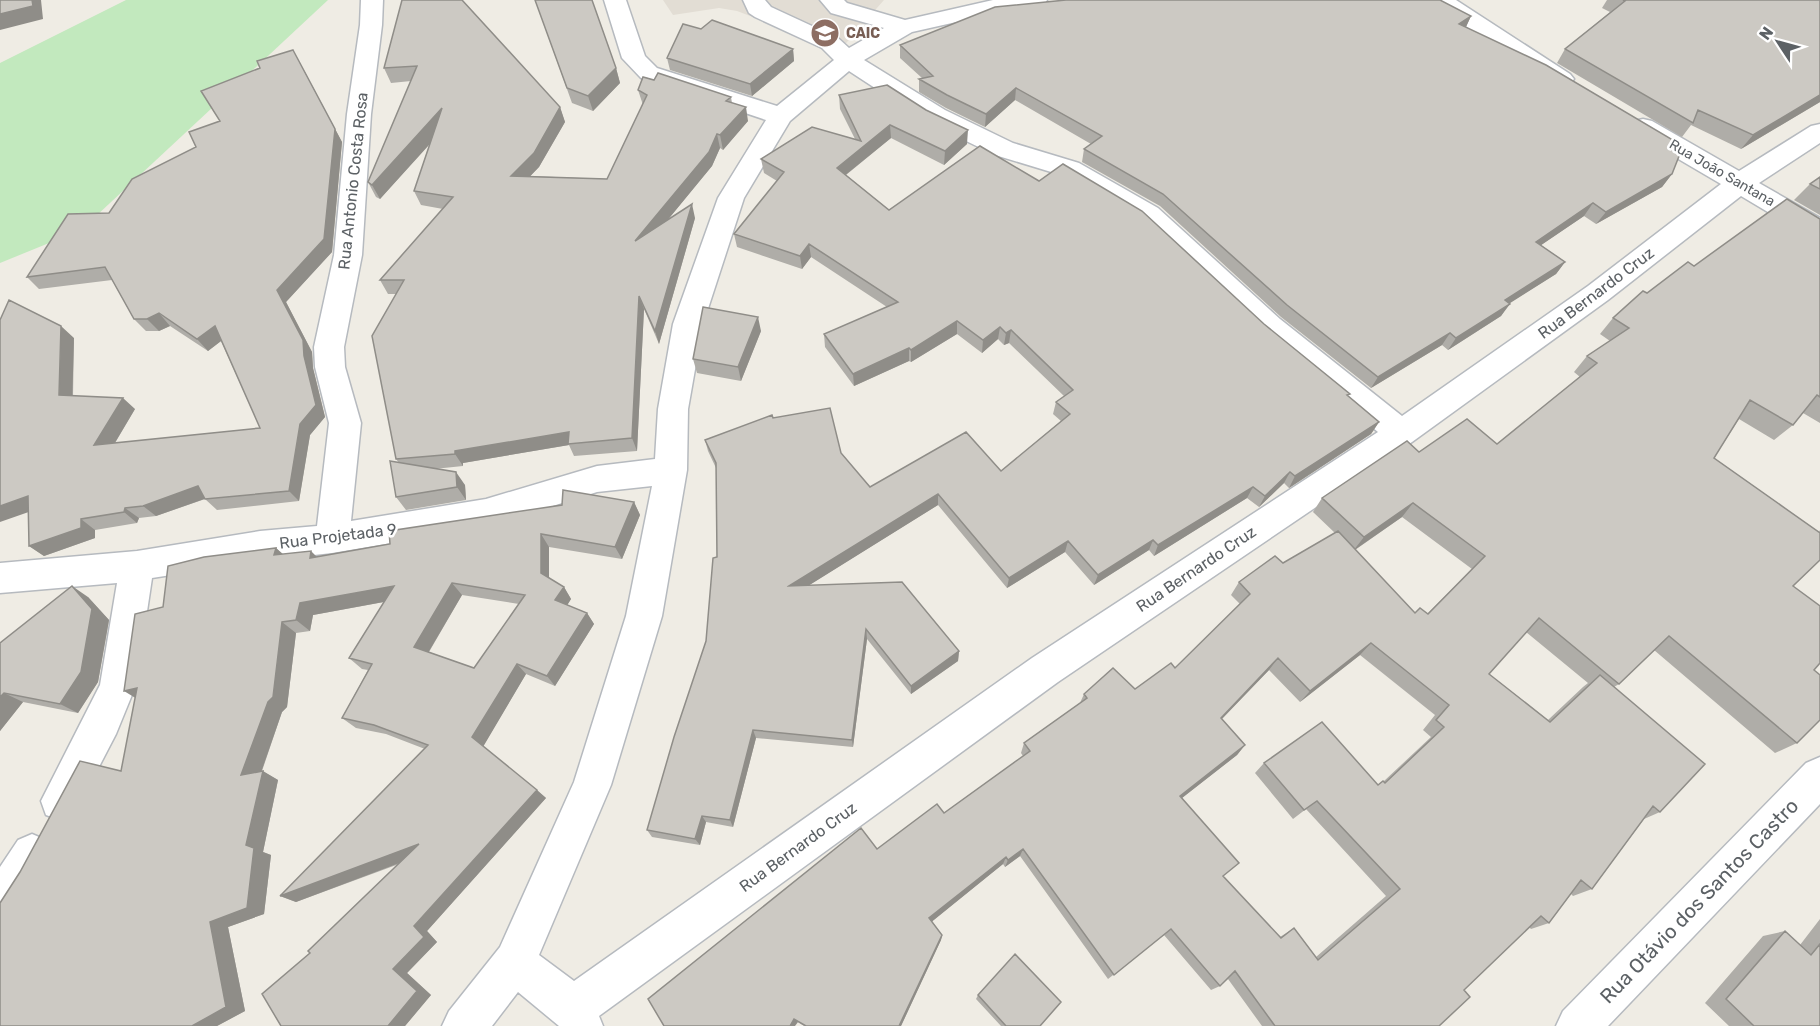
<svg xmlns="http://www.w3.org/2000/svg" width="1820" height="1026" viewBox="0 0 1820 1026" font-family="Rubik,sans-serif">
<rect width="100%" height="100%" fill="#efece4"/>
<!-- education -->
<path fill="#e2ddd4" d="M663,0h221l-44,50 -103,-39 -18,-3 -46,7z"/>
<!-- green -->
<path fill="#c2e9be" d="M126,0h202l-247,230 -81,33v-200z"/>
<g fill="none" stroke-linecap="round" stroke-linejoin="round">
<!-- minor casing -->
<g stroke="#b6babf" stroke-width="3">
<path id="minor" d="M361,0h22l-1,25 -11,89 -9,141 -18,92 1,20 16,56 -10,98 135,-22 111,-33 58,-7 3,-50 15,-85 45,-126 48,-78 -125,-42 -19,-20 -18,-58h22l19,56 12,12 120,38 57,-46 -12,-12 -67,-31 -6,-4 -6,-13h22l6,7 67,31 11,10 35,-20 -53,-15 -11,-13h24l3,3 58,17 88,-20h54l-3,5 -30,4 -102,23 -48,28 81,50 68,33 66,20 79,45 122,111 122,97 186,-130 133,-102 -87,-51 -3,-6 3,-6 9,-2 9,2 87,50 72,-45 9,-2v19l-61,40 61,35v21l-10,-2 -69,-41 -133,104 -196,142 -354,240 -459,334 4,10h-44l-41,-34 -26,34h-50l7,-15 51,-64 74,-165 52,-166 26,-130 -55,6 -111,35 -154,26 -72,8 -108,17 -16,107 -20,49 -42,81 -14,5 -14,-5 -5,-14 59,-116 17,-102 -117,10v-30l137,-12 123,-20 57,-5 12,-103 -14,-56 -1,-20 20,-92 13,-141 13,-89zM849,71l78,51 68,33 66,20 79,47 120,113 118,97 -346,226 -458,323 -35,-26 72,-170 51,-169 25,-146 1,-61 15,-85 41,-126 46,-77z
M1430,0h26l114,74 4,5 -4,5 -8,2 -8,-2 -121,-79z
M1820,757v47l-212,222h-52l7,-15 243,-248z
M32,834l14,6 6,14 -6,14 -31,50 -15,6v-57l18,-27z"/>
</g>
<!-- minor -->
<use href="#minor" fill="#fff" fill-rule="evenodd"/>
</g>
<!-- wall -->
<path fill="#afada8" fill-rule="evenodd" d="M402,0l158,107 5,15 -26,45 -9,9 77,3 36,-74 -5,-15 16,-10 77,17 1,6 16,18 -25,29 -3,-2 -8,18 -43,52h26l-36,126 -15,-35 -7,142 -63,5 -5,-11 -106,18v3l-29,3 31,16 1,15 -60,10 -10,-13 3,-34 -3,-4v-165h-8l-8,-14 63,-71 -22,-4 -7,-14 16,-48 -50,56 -4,-2 -8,-15 43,-101 -20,2 -7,-15z
M535,0h57l24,68 4,15 -27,28 -21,-8z
M1607,0h213v102l-79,47 -50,-24 -9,12 -125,-74 8,-14 45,-37 -8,-4z
M1471,16l-5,11 206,147 -10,13 -66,37 -12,-8 -43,29 24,17 -9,12 -47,29 -8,13 -53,34 -6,-5 -71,43 -90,-71 -121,-111 -78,-44 2,-13 7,-5 -76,-44 -30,27 -39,-19 -27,-16v-13l3,-1 -22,-20v-13z
M701,29l92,20 1,12 -42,35 -82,-26 -3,-12z
M300,63l42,79 -10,110 -46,50 26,50 1,16 12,49 -15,18 -11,66 -82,9 -12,-11 -49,17 -17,2 -2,5 -42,7v8l-51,18 -15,-10 45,-208 -1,58 62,13 -20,34 145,-15 -39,-87 -13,10 -38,-25 -11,5h-13l-12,-12 -22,-39 -73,9 -12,-12 169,-130 24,-26z
M839,95l128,49 -23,21 -53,-27 -45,37 43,35 375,114 86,70 -2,2 31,26 -8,12 -82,54 -5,-5 -25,24 -12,-9 -93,58 -5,-6 -55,35 -29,-33 -58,36 -69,-83 -129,80 150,66 -1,10 -47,33 -44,-55 -14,108 -97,-9 -23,89 -27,-5 -6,23 -48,-8 -5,-7 59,-189 11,-84 -1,-89 -8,-17 -3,-11 68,-22 68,35 29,34 131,-16 60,-50 -8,-7 3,-12 8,-6 -55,-53 -5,2 -6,-6 -16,14 -25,-19 -46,28 -2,-1 -55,25 -29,-39 -1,-13 63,-27 -76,-50 -9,12 -65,-22 -3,-13 43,-53 -13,-8 -3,-14 94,-20 -15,-30z
M1820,177v38l-26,-15 16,-16z
M1820,219v204l-17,-10 -10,12 -19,15 -35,-21 -25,39 105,74 1,-2v30l-27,26 21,84 -17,73 -22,10 -121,-103 -35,34 -5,3 46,125 -16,7 -52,70 -19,7 -2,-2 -22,29 -18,6 -2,-2 -65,63 -25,36h-177l-34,-47 -8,7 -9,4 -47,-55 -56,44 -88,-123 -15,11 -2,-3 -71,57 10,14 -1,5 -40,86h-97l-6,-4 -134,4 213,-177 67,-36 79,-57 -2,-3 3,-10 56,-40 4,-9 51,-5 40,-21 65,-64 -9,-9 8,-13 44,-19 52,-30 -22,-21 9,-14 97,-46 78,-8 83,-67 -6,-5 13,-16 23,-15 -10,-7 13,-16 34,-25 47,-27zM1402,517l70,52 -44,44h-13l-60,-63zM1526,632l62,51 -5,4 -35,33 -59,-46zM1360,655l75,60 -12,15 8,7 -47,44h-1l-5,4 -114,-22 -9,10 38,46 13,-10 80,87 -70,61 -22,-29 -14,9 -57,-61 -41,-78 55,-43 8,-10 -23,-26 47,-49 31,32z
M761,331l-20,50 -44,-8 -4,-14z
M634,502l6,13 -18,44 -73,-12v31l15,9 7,12 -4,6 20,8 7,11 -39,62 -29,-12 -43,72 63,52 -119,133 10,11 -30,31 24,22 -26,31h-124l29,-73 89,-89 -103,38 -16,-6 145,-147 -39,-15 -30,-6 -14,-10 26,-48 -6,-1 -13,-11 35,-56 -71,13 -3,16 -14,2 -9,74 -5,5 -20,59 16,9 -15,72 8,3 -7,59 -36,13 17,84 -28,15h-217l121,-255 42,-164 113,-59 7,6 34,3zM462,595l57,9 -45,64 -45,-16z
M88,597l21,23 -11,62 -20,31 -55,-11 -23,29v-88z
M1820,919v107h-91l-24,-23 58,-67 22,-5 15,14z
M978,995l62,31h-39l-25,-27z"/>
<!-- shaded-wall -->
<path fill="#8f8d88" d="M32,0h9l2,19 -43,11v-16z
M1471,16l-6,13 -6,-5z
M793,49l1,12 -42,35 -2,-12z
M300,63l42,79 -10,110 -46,50 26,50 1,16 12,49 -15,18 -11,66 -10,-10 -12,-201z
M616,68l4,15 -27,28 -5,-15z
M1016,88l-1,12 -30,27 1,-13z
M1820,95v7l-79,47 12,-14z
M560,107l5,15 -26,45 -22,23 -6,-14z
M746,107l2,14 -25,29 -3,-15z
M442,108l7,15 -69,76 -8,-14z
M890,125l1,13 -53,43 -1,-13z
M968,130l-1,14 -23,21 1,-14z
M717,134l3,14 -8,18 -73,89 -4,-14z
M1672,174l-10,13 -66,37 10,-12z
M1593,203l-9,13 -56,38 8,-12z
M692,204l3,14 -36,126 -4,-13z
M809,244l2,13 -9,12 -2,-13z
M1565,262l-9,12 -60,38 9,-12z
M639,296l5,13 -7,142 -5,-13z
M1510,304l-9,12 -53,34 8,-12z
M159,313l11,13 -11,5 -12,-12z
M758,317l3,14 -20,50 -3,-14z
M957,321v13l-46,28v-12z
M61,326l13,12 -2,69 -13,-12z
M215,326l10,12 -17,13 -11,-12z
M1000,327l-2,12 -16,14 1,-13z
M1011,330l-2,13 -5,2 2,-12z
M1450,333l-8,12 -71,43 7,-11z
M909,348v13l-55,25 -1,-12z
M123,398l12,11 -28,47 -13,-11z
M1379,422l-8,12 -82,54 6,-12z
M569,432l-1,12 1,1 -106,18v3l-8,-12v-3z
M456,472l9,13 1,15 -9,-13z
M1290,472l-6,11 -25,24 6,-11z
M198,486l12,11 -54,19 -13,-10z
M1253,487l-6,11 -93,58 4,-11z
M938,494v11l-146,91 -3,-10z
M28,496l15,11 -43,15v-16z
M634,502l6,13 -18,44 -7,-12z
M1413,503l-11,14 -49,34 11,-14z
M125,508l14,10 -2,5 -13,-11z
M81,519l14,11v8l-51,18 -15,-10z
M541,534l8,13v38l-8,-12z
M1153,540l-4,10 -55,35 4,-10z
M1068,541l-3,11 -58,36 2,-10z
M276,548l13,12 -15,-5z
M311,551l13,13 -14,-6z
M452,583l10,12 -37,63 -11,-11z
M72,586l16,11 21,23 -11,62 -20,31 -18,-9z
M394,586l11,12 -92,17 -3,16 -14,-11 4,-17z
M564,587l7,12 -8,13 -8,-12z
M587,613l7,11 -39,62 -8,-10z
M282,622l14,11 -9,74 -5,5 -25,72 -16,-9z
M866,629l1,10 -14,108 -1,-7z
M1371,643l-11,12 -60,47 10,-11z
M959,651l-1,10 -47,33v-8z
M1278,658l-9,12 -56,58 8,-10z
M517,664l9,10 -43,73 -11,-10z
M137,688l5,14 -18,-11z
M4,693l19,9 -23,29v-34z
M753,730l3,8 -23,89 -3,-7z
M1245,745l-8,10 -64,50 7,-9z
M263,771l15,9 -15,72 8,3 -7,59 -36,13 17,84 -28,15h-25l18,-104 36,-77z
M537,790l9,8 -119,133 10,11 -30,31 24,22 -26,31h-17l5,-57 21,-43z
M702,816l4,6 -6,23 -5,-6z
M419,844l12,7 -135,51 -16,-6z
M1023,849l-3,7 -15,11 3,-7z
M1006,857l-3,7 -74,60v-6z
M942,935l-1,5 -40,86h-2z
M794,1019l4,3 -3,4h-5z"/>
<!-- building -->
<path fill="#ccc9c3" stroke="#8f8d88" stroke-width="1.5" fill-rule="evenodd" d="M0,0h32l1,6 -33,8z
M402,0h60l98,107 -26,46 -23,23 96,3 40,-84 -9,-5 5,-13 11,3 4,-7 73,24 -5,4 20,6 -26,28 -3,-1 -8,18 -74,89 57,-37 -37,127 -16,-35 -7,142 -64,6 1,-12 -114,19v3l-59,5 -24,-123 32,-56h-24l73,-83 -39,-6 28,-83 -70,77 -4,-3 49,-116 -33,2z
M535,0h57l24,68 -28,28 -21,-8z
M1066,0h374l31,16 -12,8 87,41 137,81 -11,28 -66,38 -13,-9 -57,39 29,20 -60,38 5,4 -54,34 -6,-5 -72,44 -91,-72 -124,-111 -79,-45 18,-13 -86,-48 -30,26 -39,-19 -28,-16 14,-3 -33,-31 95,-38z
M1623,0h197v95l-67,40 -55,-25 -5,13 -128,-74 60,-48z
M712,20l81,29 -43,35 -83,-26 16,-34 18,5z
M293,50l42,79 -11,110 -47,51 26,50 1,16 12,49 -16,19 -11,67 -84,8 -7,-13 -55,20 -18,2 -1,4 -43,7v9l-52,18 -1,-50 -28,10v-186l9,-20 52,26 -2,69 64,3 -29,47 166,-17 -45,-102 -18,13 -38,-26 -12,6h-13l-29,-52 -78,10 41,-63 41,-1 23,-34 64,-32 -7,-15 31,-11 -19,-30 59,-23 -3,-7z
M887,85l39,25 42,20 -23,21 -55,-26 -53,43 52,42 91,-64 59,35 24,-17 79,47 122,113 86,70 -3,1 32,27 -84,54 -5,-4 -25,24 -12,-9 -95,58 -5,-5 -55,35 -30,-34 -59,37 -71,-84 -149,92 113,-4 57,69 -48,35 -45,-57 -14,111 -99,-10 -23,90 -28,-4 -7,23 -48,-9 27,-93 32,-96 7,-83 4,-1 -1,-94 -11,-23 67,-25 1,3 57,-10 11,45 29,34 96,-55 35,39 69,-57 -14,-12 17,-12 -62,-60 -5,3 -6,-6 -17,13 -26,-19 -46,29 -2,-2 -56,26 -29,-40 74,-32 -89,-58 -9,12 -66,-22 50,-62 -23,-13 51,-32 49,14 -22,-46z
M1820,177v12l-10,-5z
M1787,199l33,20v178l-3,-2 -24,30 -43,-25 -36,58 106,75v27l-27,26 27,20v57l-6,7 6,5v45l-23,23 -128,-107 -50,48 -80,-66 -50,56 61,48 50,-47 105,89 -45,48 -7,-6 -61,83 -11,-9 -32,43 -8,-7 -77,74 6,7 -31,29h-164l-40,-55 -15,15 -49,-57 -57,46 -91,-126 -15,11 -2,-3 -77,61 13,17 -43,91h-93l-12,-7 -4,7h-126l-16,-27 213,-171 16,21 60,-45 7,9 86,-62 -6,-8 63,-45 -3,-4 29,-26 22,21 36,-26 4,5 75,-74 -11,-12 36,-26 8,7 55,-32 77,82 5,-5 8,6 57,-58 -72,-53 -49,34 -42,-39 85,-57 12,11 48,-33 30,25 100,-81 -10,-7 42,-28 -16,-10 30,-27 4,2 41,-31 6,4zM1371,643l78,62 -13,15 8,7 -59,56 -2,-2 -5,4 -56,-63 -58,41 40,47 13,-9 83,88 -82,71 -24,-32 -13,10 -58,-62 16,-13 -59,-67 65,-51 -24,-27 57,-60 32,33z
M703,307l55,10 -20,50 -45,-8z
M390,461l66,11 1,15 -61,10z
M563,490l71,12 -19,45 -74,-13v39l23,14 -9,13 32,13 -40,63 -30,-12 -45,73 65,53 -123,136 10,11 -31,32 24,22 -29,35h-107l-19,-32 48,-41 -2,-2 111,-107 -139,52 148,-151 -54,-20 -32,-7 30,-54 -23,-6 45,-72 -94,17 -4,17 -14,2 -9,75 -5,5 -27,73 22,-4 -17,74 8,3 -7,60 -37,14 16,85 -34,19h-192v-123l20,-31 60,-111 41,10 16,-83 -13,3 11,-77 28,-7 5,-41 36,-9 72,-9 -2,7 37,-4 -1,7 80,-14 -1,-13 173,-26zM452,583l73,12 -51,73 -60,-21z
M72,586l20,23 -11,63 -21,32 -56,-11 -4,4v-54z
M1785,931l26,24 9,-11v82h-66l-28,-27z
M1015,954l46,48 -21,24h-34l-28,-31z"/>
<!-- icons -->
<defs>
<g id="school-disc" transform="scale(1.5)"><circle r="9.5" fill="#8d6e63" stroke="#fff"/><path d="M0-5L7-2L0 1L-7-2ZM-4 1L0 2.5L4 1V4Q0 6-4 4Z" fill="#fff"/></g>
</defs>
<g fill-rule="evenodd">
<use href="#school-disc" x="825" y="33"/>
</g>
<g text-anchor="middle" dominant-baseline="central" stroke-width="5" stroke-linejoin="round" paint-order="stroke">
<!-- far-education labels -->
<g font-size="14" font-weight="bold" fill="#785e54" stroke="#fff" text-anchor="start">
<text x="846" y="33">CAIC</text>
</g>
<!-- far-street labels -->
<g font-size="14" fill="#5c6165" stroke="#fff">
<text transform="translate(1722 173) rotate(30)">Rua João Santana</text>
</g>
<!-- street labels -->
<g font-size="16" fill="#5c6165" stroke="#fff">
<text transform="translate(353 181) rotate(-84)">Rua Antonio Costa Rosa</text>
<text transform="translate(1596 293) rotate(-37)">Rua Bernardo Cruz</text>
<text transform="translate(338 536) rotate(-7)">Rua Projetada 9</text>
<text transform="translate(1196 569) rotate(-34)">Rua Bernardo Cruz</text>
<text transform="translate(798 847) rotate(-36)">Rua Bernardo Cruz</text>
</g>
<!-- near-street labels -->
<g font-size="20" fill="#5c6165" stroke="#fff">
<text transform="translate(1699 901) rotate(-46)">Rua Otávio dos Santos Castro</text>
</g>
</g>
<!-- north arrow -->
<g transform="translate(1778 42) rotate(306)" stroke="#ffffff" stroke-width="4.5" paint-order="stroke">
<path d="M0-4.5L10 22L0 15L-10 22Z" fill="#5c6165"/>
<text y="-9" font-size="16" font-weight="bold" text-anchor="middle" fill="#5c6165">N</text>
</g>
</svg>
